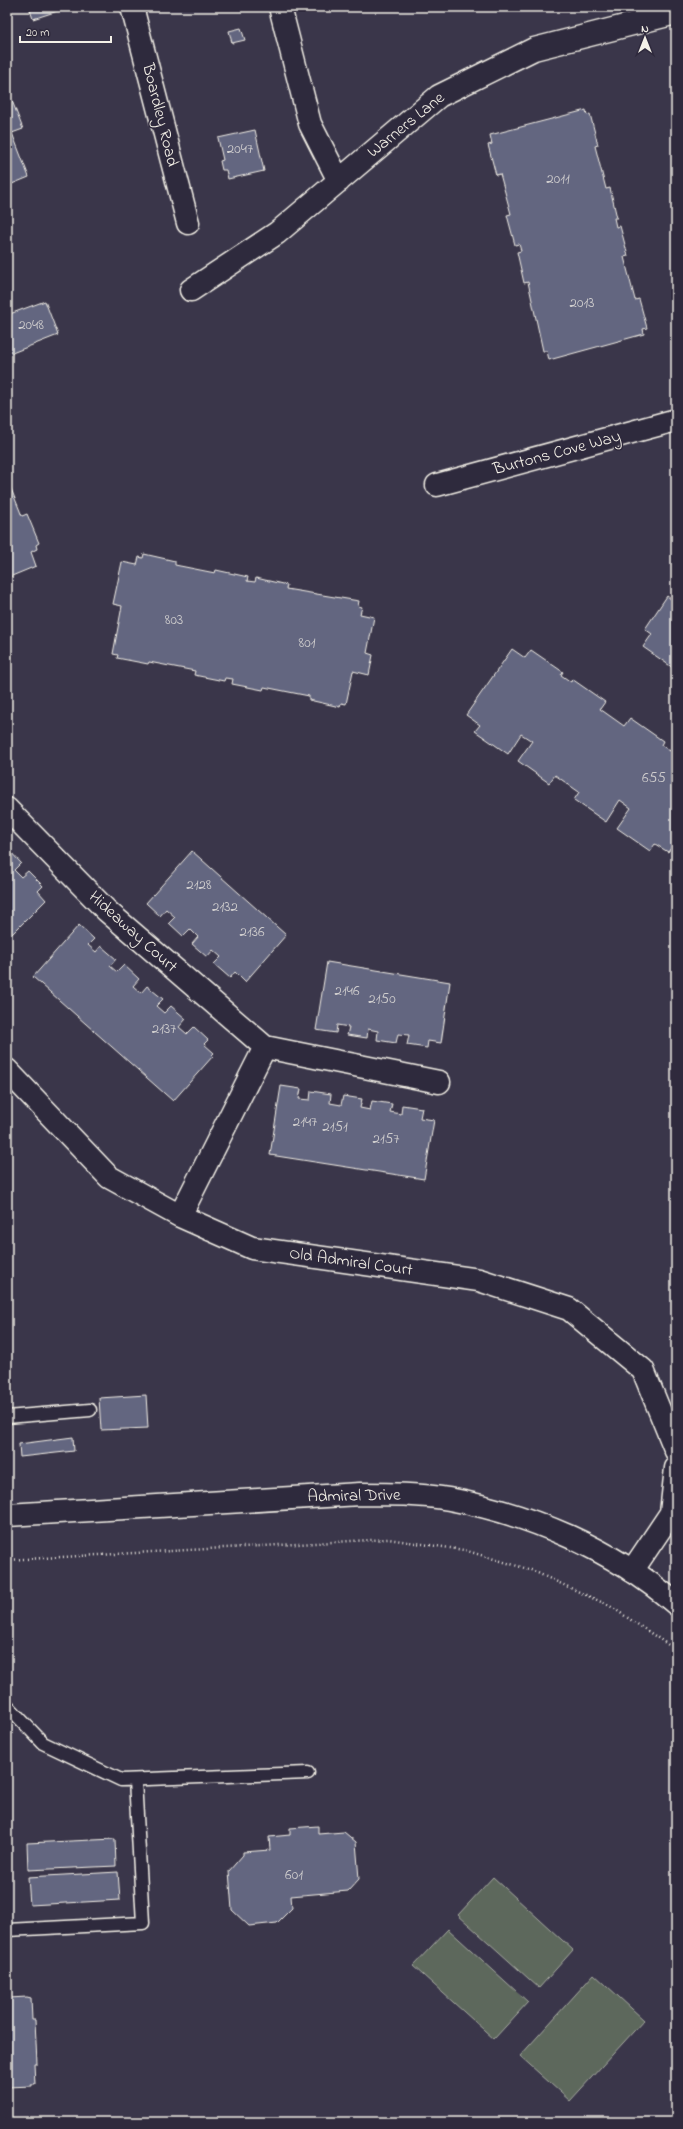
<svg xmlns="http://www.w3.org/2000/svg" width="683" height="2129" viewBox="0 0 683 2129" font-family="'Indie Flower',sans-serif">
<rect width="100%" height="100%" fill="#3a364a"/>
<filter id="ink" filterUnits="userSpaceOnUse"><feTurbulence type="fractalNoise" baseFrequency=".025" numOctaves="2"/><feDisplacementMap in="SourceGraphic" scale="8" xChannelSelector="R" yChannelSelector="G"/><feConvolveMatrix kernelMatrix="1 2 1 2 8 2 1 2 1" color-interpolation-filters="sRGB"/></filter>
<g filter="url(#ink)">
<!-- green -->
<path fill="#5d685c" stroke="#a8aca2" d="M493,1877l80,73 -34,38 -81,-73z
M448,1929l80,73 -34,37 -81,-73z
M594,1974l50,46 -74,81 -50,-45z"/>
<!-- building -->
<path fill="#646680" stroke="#f4f1e8" d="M29,7h41l-37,12z
M241,28l4,12 -13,3 -3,-12z
M7,93h2l14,36 -11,4 17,44 -22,9z
M586,110l1,5 3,-1 8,31 -3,1 11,43 4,-1 7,30h-3l2,9 4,-1 8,30 -4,1 11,43 4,-1 8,29 -4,1 1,5 -95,26 -2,-9h-4l-15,-69 -4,1 -7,-31 4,-1 -2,-7 -4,1 -8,-30 4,-1 -11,-40 -4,1 -8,-30 4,-1 -2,-9z
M255,130l9,41 -36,8 -2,-9h-4l-2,-9 3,-1 -5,-22z
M45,301l13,34 -51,20v-40z
M7,479l15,37 5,-2 12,29 -3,2 1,4 -6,3 5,14 -29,12z
M144,554l31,7v4l40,8 1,-3 32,7 -1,4 8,1 1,-4 31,7 -1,4 73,12 -1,5 4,1 -2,7 14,3 -7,36 6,2 -4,20 -16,-4 -7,33 -5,-1 -1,4 -31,-7v-4l-45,-9 -1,3 -31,-6 1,-5 -8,-1 -1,3 -30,-6 1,-4 -46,-9 -1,2 -31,-6 1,-3 -5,-1 9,-48 -9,-2 9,-42 15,3 2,-8 4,1z
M676,591v79l-33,-23 9,-13 -7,-5 22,-33 4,3z
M512,649l13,9 6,-8 32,22 -2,3 10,7 1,-3 33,23 -5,7 24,17 6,-8 33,23 -2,4 9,6 3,-4 3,2v92l-8,11 -13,-8 -5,7 -33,-23 14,-20 -11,-8 -14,22 -32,-22 5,-8 -24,-17 -6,8 -31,-22 14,-20 -11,-7 -13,20 -33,-23 5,-6 -14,-10z
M8,849l13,14 -7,7 7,7 7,-6 15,15 -5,5 8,9 -39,39z
M192,851l94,84 -41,47 -10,-10 -5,6 -16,-14 7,-7 -8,-7 -6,7 -15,-13 6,-7 -8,-8 -7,7 -14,-13 6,-6 -9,-8 -6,7 -14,-13z
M79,925l15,14 -6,6 8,7 5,-6 15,13 -6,7 7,6 7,-7 15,14 -6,7 8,7 6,-7 16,13 -7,7 8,7 7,-7 15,13 -7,8 8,7 7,-7 14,13 -4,4 10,9 -2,2 1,1 -40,45 -140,-124z
M327,962l123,20 -9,61 -13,-2 -1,7 -20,-3 2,-10 -11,-1 -2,9 -19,-3 1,-9 -10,-2 -1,9 -20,-3 2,-8 -12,-2 -1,8 -20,-3z
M281,1086l20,3 -2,10 11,1 1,-9 20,3 -1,9 11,2 2,-9 19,3 -2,9 10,2 2,-9 20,3 -2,8 11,2 1,-9 20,3 -2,10 14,2 -10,59 -154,-24z
M146,1395l2,33 -47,2 -2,-32z
M73,1437l1,14 -54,6 -1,-13z
M318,1826v8l26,-2 12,10 3,37 -11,12 -57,5 1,12 -15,15 -28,3 -17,-16 -3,-39 14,-16v-3l27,-2 -1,-13 21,-2v-7z
M115,1839l1,27 -88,4 -1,-27z
M118,1872l2,28 -90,5 -2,-28z
M27,1997l4,1 1,22h3l2,44h-3l1,20h-3v2l-24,1 -1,6v-93l2,-2z"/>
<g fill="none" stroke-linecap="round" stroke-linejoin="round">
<!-- service casing -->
<g stroke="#f4f1e8" stroke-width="15">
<path id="service" d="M7,1417l83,-7
M7,1705l36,38 78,37 187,-7
M7,1930l136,-7 -8,-143"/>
</g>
<!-- minor casing -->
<g stroke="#f4f1e8" stroke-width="25">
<path id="minor" d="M132,7l56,216
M280,7l30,117 29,57
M191,290l86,-57 162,-137 95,-47 142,-36
M437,485l239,-65
M7,809l100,102 158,136 174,35
M7,1070l102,107 71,39 72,32 227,32 90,29 74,61 33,81
M180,1216l85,-169
M632,1571l39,-58 5,-45"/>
</g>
<!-- tertiary casing -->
<g stroke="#f4f1e8" stroke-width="25">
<path id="tertiary" d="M7,1515l353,-21c30,0 60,0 89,5 81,15 164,50 227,105"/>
</g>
<!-- path -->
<path stroke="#f4f1e8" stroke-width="2.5" stroke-dasharray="1 3" stroke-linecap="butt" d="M7,1560l381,-21 76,11 67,20 79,36 66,44"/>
<!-- service -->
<use href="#service" stroke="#2f2a3d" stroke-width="12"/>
<!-- minor -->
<use href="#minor" stroke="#2f2a3d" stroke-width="22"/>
<!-- tertiary -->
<use href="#tertiary" stroke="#2f2a3d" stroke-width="22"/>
</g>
</g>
<g text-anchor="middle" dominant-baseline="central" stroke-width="3" stroke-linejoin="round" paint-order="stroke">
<!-- number labels -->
<g font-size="15" fill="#d0cece">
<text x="240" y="149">2047</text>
<text x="558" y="179">2011</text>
<text x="582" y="303">2013</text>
<text x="31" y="325">2048</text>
<text x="174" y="620">803</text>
<text x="307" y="643">801</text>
<text x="654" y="778">655</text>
<text x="199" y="885">2128</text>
<text x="225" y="907">2132</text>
<text x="252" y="932">2136</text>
<text x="347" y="991">2146</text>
<text x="382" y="999">2150</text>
<text x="164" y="1029">2137</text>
<text x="305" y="1122">2147</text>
<text x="335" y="1127">2151</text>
<text x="386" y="1139">2157</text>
<text x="294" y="1875">601</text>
</g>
<!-- street labels -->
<g font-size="17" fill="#f4f1e8" stroke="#2f2a3d">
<text transform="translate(160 115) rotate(76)">Boardley Road</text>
<text transform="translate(406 125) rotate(-39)">Warners Lane</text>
<text transform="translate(557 453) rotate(-15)">Burtons Cove Way</text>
<text transform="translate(133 932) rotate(42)">Hideaway Court</text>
<text transform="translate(351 1262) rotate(8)">Old Admiral Court</text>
<text transform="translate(354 1496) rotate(-1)">Admiral Drive</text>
</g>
</g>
<!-- margin -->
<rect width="683" height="2129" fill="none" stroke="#2f2a3d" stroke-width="24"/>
<rect x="12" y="12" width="659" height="2105" fill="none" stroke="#f4f1e8" stroke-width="1.5" filter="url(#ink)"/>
<!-- north arrow -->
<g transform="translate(645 38)" stroke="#2f2a3d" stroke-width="3" paint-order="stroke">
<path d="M0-3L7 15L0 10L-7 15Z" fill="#f4f1e8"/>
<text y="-6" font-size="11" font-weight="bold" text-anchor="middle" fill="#f4f1e8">N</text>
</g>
<!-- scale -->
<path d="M20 36v6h91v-6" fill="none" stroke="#f4f1e8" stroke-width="2"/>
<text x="26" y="36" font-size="12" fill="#f4f1e8" stroke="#2f2a3d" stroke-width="3" paint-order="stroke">20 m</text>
</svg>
